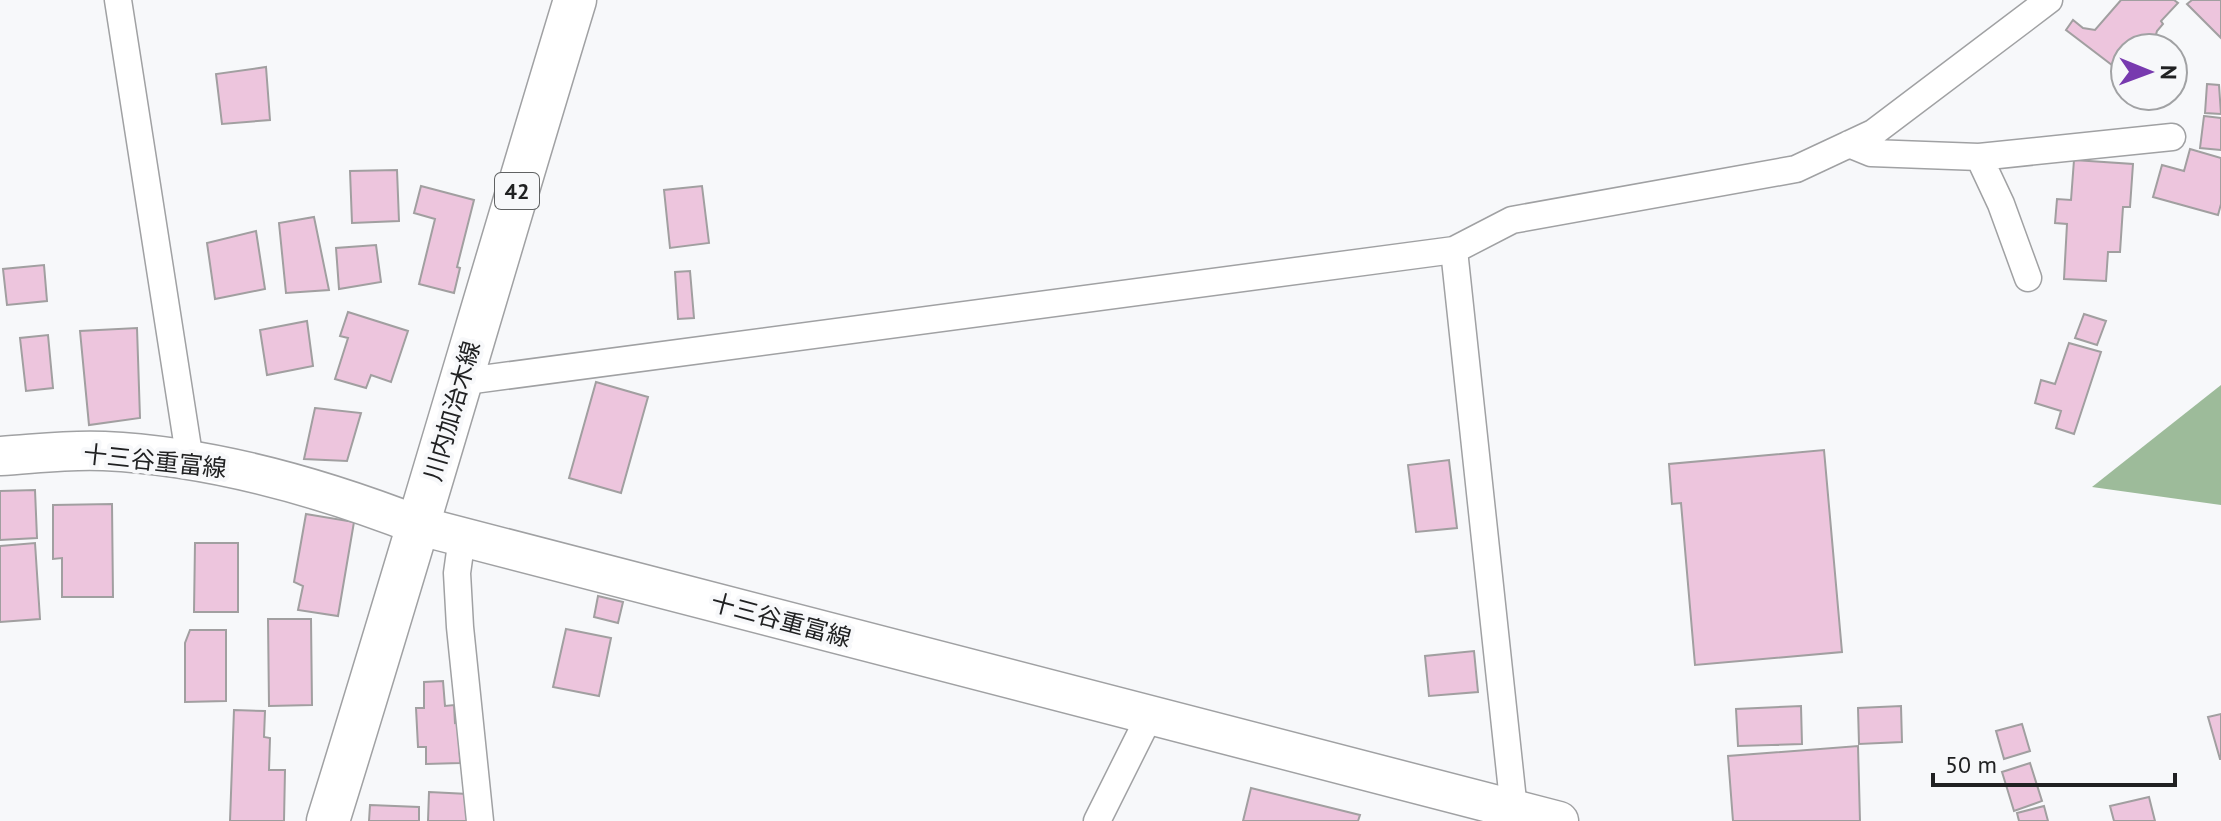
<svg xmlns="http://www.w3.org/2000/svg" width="2221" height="821" viewBox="0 0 2221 821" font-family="'PT Sans','Noto Sans JP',sans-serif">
<rect width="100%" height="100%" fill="#f7f8fa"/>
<!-- forest -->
<path fill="#9dbb9a" d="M2221,385v120l-129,-18z"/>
<!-- building -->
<path fill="#edc5dd" stroke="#a19fa0" stroke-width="2" d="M2121,0h53l4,3 -17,18 2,3 -6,7 -5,17h-27v27l-59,-45 7,-10 10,8 12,2z
M2192,0h29v38l-34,-34z
M266,67l4,53 -48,4 -6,-50z
M2207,84l12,1 2,29 -16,-1z
M2204,116l17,2v32l-21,-2z
M2190,149l31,9v46l-3,11 -65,-18 9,-32 22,6z
M2074,160l59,4 -3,43h-7l-3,45h-12l-2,29 -42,-2 3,-55 -12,-1 2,-24 14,1z
M397,170l2,51 -47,2 -2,-52z
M421,186l53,14 -17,67 3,1 -6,25 -35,-9 16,-65 -21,-6z
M702,186l7,57 -39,5 -6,-58z
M314,217l15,73 -43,3 -7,-70z
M256,231l9,58 -50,10 -8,-56z
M376,245l5,37 -42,7 -3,-41z
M44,265l3,36 -40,4 -4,-36z
M690,271l4,47 -16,1 -3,-47z
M348,312l60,19 -17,51 -20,-7 -5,13 -31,-9 13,-41 -8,-2z
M2084,314l22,7 -9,24 -22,-7z
M307,321l6,45 -46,9 -7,-45z
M137,328l3,90 -51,7 -9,-94z
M48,335l5,53 -27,3 -6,-53z
M2069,343l32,9 -27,82 -18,-6 5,-17 -26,-8 6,-23 14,4z
M596,382l52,15 -27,96 -52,-15z
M315,408l46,5 -14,48 -43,-2z
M1824,450l18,202 -147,13 -14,-162 -9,1 -3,-40z
M1449,460l8,68 -41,4 -8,-67z
M35,490l2,48 -37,2v-49z
M112,504l1,93h-51v-39l-9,1v-54z
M306,514l48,8 -16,94 -40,-6 5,-24 -9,-4z
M35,543l5,76 -40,3v-76z
M195,543h43v69h-44z
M598,596l25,6 -5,21 -24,-6z
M268,619h43l1,86 -43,1z
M566,629l45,9 -12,58 -46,-9z
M190,630h36v71l-41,1v-59z
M1474,651l4,41 -49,4 -4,-40z
M443,681l2,25 9,-1 1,18 4,-1 1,41 -34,1v-17h-8l-2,-39h8v-26z
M1801,706l1,38 -64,2 -2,-37z
M1901,706l1,36 -43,2 -1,-36z
M234,710l31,1 -1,26 6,1 -1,32h16l-1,51h-54z
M2221,714v45h-1l-12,-42z
M2022,724l8,27 -26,8 -8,-28z
M1858,746l2,75h-127l-5,-65z
M2030,763l12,38 -28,10 -12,-39z
M1251,788l109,27 -2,6h-115z
M429,792l39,2v27h-40z
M2149,797l6,24h-41l-4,-15z
M370,805l49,2v14h-50z
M2044,806l4,15h-29l-2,-8z"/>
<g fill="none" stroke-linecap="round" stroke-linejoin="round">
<!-- minor casing -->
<g stroke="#a0a1a3" stroke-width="29">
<path id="minor" d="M118,0l72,461
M1849,144l22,9 108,4 193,-20
M1979,157l22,47 27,74
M1454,250l60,560
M459,382l995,-132 58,-30 284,-51 77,-36 176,-133
M462,537l-5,36 3,54 20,194
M1097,821l53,-106"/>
</g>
<!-- secondary casing -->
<g stroke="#a0a1a3" stroke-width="41">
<path id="secondary" d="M0,456c34,-2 70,-7 104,-5 109,5 216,36 316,75l1139,295"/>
</g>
<!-- primary casing -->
<g stroke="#a0a1a3" stroke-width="45">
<path id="primary" d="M328,821c85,-273 164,-548 247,-821"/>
</g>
<!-- minor -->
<use href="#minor" stroke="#fff" stroke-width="26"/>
<!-- secondary -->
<use href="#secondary" stroke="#fff" stroke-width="38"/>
<!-- primary -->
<use href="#primary" stroke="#fff" stroke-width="42"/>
</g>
<g text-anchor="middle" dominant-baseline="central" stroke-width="8" stroke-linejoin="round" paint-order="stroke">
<!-- shield labels -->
<rect fill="#f7f8fa" stroke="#606263" stroke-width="2" x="495" y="173" width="44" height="36" rx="6"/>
<g font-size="22" font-weight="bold" fill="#202122">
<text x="517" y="191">42</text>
</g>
<!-- street labels -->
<g font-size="24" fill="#202122" stroke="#f7f8fa">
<text transform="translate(452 411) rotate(-74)">川内加治木線</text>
<text transform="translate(155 461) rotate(6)">十三谷重富線</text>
<text transform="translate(781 620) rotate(15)">十三谷重富線</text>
</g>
</g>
<!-- north arrow -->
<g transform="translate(2149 72) rotate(91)"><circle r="38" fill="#f7f8fa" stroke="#a1a2a4" stroke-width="2"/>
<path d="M0-6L14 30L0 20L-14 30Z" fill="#783aaf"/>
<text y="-12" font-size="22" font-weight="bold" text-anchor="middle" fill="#202122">N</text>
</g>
<!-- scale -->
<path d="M1933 773v12h242v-12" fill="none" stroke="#202122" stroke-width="4"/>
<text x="1945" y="773" font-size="24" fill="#202122" stroke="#f7f8fa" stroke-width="6" paint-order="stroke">50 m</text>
</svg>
